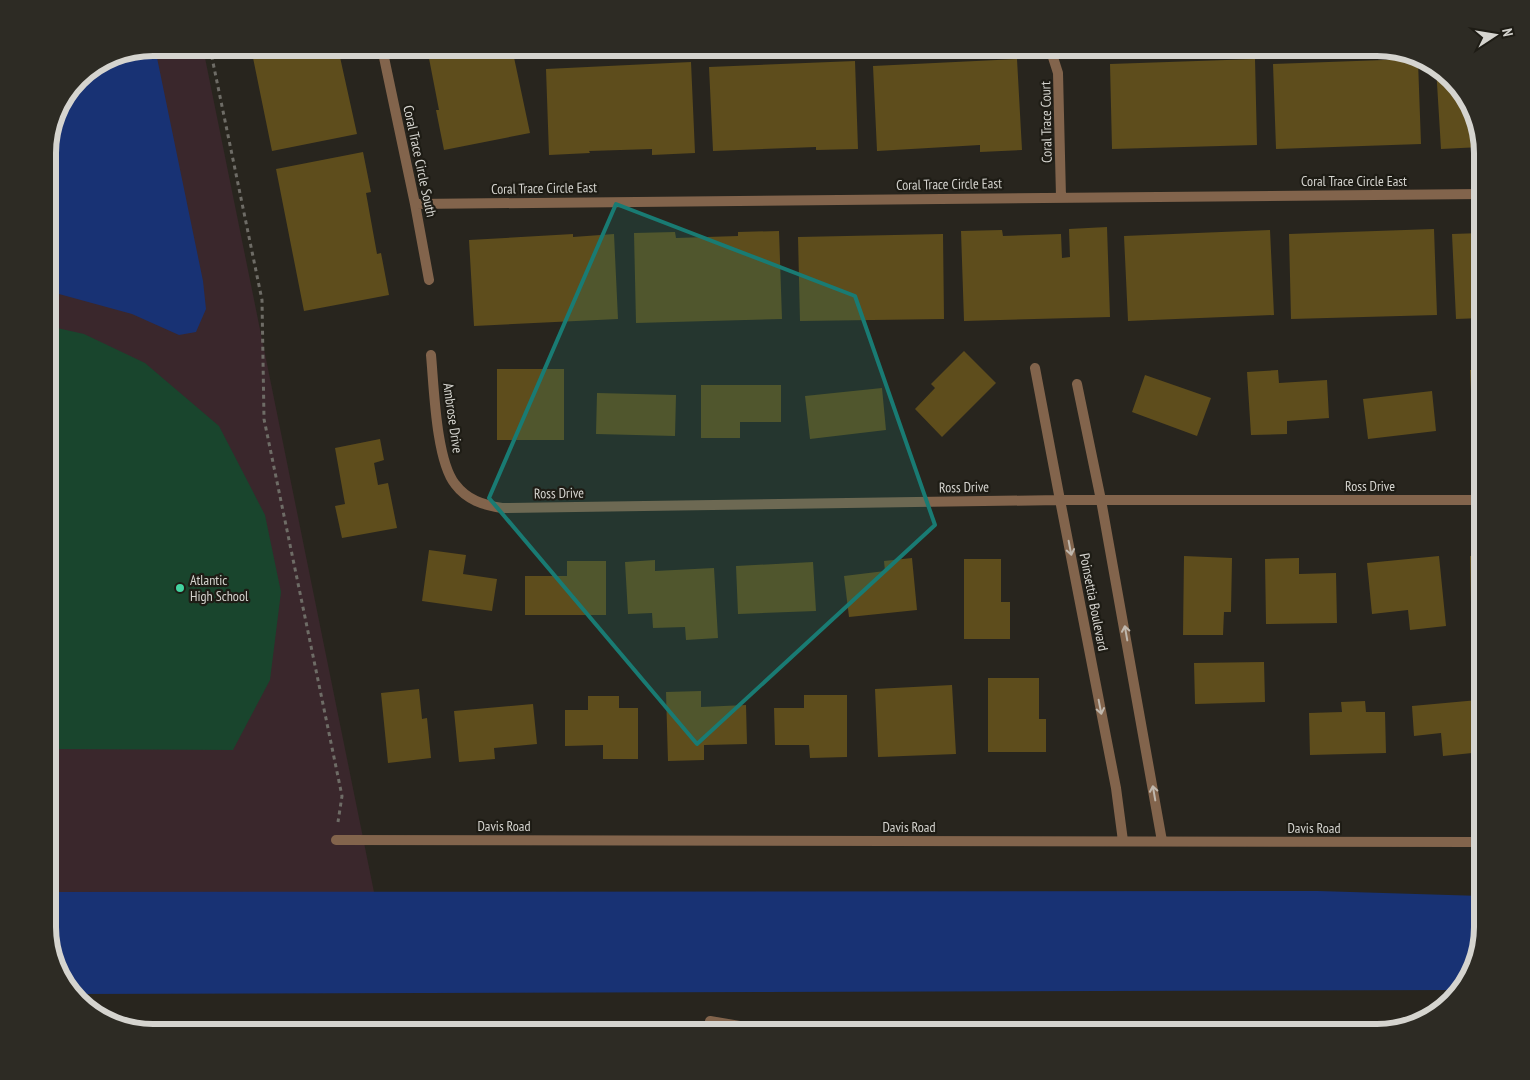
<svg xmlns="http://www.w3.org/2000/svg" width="1530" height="1080" viewBox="0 0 1530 1080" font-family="'PT Sans Narrow',sans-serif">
<rect width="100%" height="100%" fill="#28251e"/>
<!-- education -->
<path fill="#3a272c" d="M153,48h50l171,844h-326v-746l10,-39 25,-33 30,-19z"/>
<!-- green -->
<path fill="#19452d" d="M48,326l36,8 61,29 74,63 46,89 16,77 -11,88 -37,70 -185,-1z"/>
<!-- water -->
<path fill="#183274" d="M155,48l48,233 3,28 -10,23 -17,3 -47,-21 -84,-23v-145l10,-39 25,-33 30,-19z
M1318,891l164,5v31l-21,63 -1386,4 -14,-15 -13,-45v-42z"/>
<!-- building -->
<path fill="#5e4d1c" d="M251,48h87l19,86 -85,17z
M427,48h85l18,85 -86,17 -8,-40h3z
M1017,59l5,91 -42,2v-7l-103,6 -4,-85z
M1255,59l2,86 -145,4 -2,-85z
M1411,59l7,2 3,83 -145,5 -3,-85z
M855,61l3,88 -42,1v-3l-103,4 -4,-84z
M691,62l4,91 -43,2v-6l-63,2 1,2 -41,2 -3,-86z
M1436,67l5,2 30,37 10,41 -40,2z
M363,152l8,40 -5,1 11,61 4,-1 8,42 -85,16 -28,-142z
M1107,227l3,90 -146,4 -3,-90 41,-1 1,6 58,-2 1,24 8,-1 -1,-28z
M1434,229l3,86 -146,4 -2,-85z
M1270,230l4,85 -146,6 -4,-85z
M779,231l3,88 -146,4 -2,-90 41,-1 1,6 62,-2v-4z
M1482,233v85l-26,1 -4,-85z
M573,234v3l41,-3 4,85 -144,7 -5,-86z
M943,234l1,85 -144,2 -2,-84z
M964,351l32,32 -54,54 -27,-28 20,-21 -4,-4z
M497,369h67v71h-67z
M1278,370l1,13 48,-3 2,38 -42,3v13l-36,1 -4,-63z
M1470,370h12v64h-9z
M1145,375l66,23 -14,38 -65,-24z
M701,385h80v37h-41v16h-39z
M882,388l4,42 -76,9 -5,-43z
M1432,391l4,40 -68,8 -5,-40z
M597,393l79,2 -1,41 -79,-2z
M380,439l4,21 -10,3 4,22 10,-2 9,45 -55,10 -7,-32 10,-2 -10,-56z
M429,550l37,5 -3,19 34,5 -5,32 -70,-10z
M1482,555v47l-11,1 -1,-47z
M1184,556l48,2 -1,54h-7l-1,23h-40z
M1439,556l7,70 -36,4 -2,-20 -36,4 -5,-51z
M912,558l5,52 -68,7 -5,-41 41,-5 -1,-10z
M1299,558v16l37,-1 1,50 -71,1 -1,-65z
M964,559h37v43h9v37h-46z
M655,560v11l59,-3 4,70 -32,2 -1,-13 -32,1 -1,-15 -24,1 -3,-52z
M567,561h39v54h-81v-39h42z
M813,562l3,49 -78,3 -2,-48z
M1264,662l1,40 -70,2 -1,-41z
M988,678h51v41h7v33h-58z
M952,685l4,69 -78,3 -3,-68z
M419,689l3,30 5,-1 4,40 -43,5 -7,-70z
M701,691v16l45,-2 1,39 -43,1v15l-36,1 -2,-69z
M804,695h43v62l-37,1 -1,-13h-34l-1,-37h30z
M588,696h31v12h19v51h-35v-14l-38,1v-36h23z
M1478,700l4,52 -39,4 -2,-23 -27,3 -2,-30z
M1365,701l1,11h19l1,41 -76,2 -1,-42 33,-1 -1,-10z
M533,704l4,40 -43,4 1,11 -36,3 -5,-51z"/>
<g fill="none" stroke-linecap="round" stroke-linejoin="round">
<!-- path -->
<path stroke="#6e6c66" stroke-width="3" stroke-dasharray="4 4" stroke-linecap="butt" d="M210,48l52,252 2,119 78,377 -4,26"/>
<!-- service -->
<path stroke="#82644c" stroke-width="10" d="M1035,368l25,132
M1077,384l24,116
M710,1021l66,11"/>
<!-- minor -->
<path stroke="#82644c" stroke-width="10" d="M382,48l33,156 14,76
M1050,48l8,25 3,124
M415,204l1067,-10
M431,355c3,32 5,105 24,129 12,16 28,21 47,24l558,-8h422
M1060,500l56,288 7,53
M1101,500l61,341
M336,840l1146,2"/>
</g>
<!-- one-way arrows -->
<defs><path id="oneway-shaft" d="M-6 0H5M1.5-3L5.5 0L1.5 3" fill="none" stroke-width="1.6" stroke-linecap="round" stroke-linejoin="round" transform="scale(1.25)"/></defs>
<g stroke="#c0b8ae">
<use href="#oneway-shaft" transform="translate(1070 548) rotate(79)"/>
<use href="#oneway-shaft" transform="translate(1126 633) rotate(-100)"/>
<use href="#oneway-shaft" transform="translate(1100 707) rotate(79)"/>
<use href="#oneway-shaft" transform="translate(1154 793) rotate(-100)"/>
</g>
<!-- marked area -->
<path fill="#197b73" fill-opacity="0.2" stroke="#197b73" stroke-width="4" stroke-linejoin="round" d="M616,204l239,92 80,229 -238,219 -208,-246z"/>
<!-- markers -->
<circle fill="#43d4a0" stroke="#1e1c15" stroke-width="2" cx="180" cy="588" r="5"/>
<g text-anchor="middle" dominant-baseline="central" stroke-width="4.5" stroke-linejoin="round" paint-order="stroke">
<!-- street labels -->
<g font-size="14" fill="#d5d4cf" stroke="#1e1c15">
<text transform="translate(1046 122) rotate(-91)">Coral Trace Court</text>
<text transform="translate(420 161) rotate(78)">Coral Trace Circle South</text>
<text x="1354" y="181">Coral Trace Circle East</text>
<text transform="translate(949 184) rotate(-1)">Coral Trace Circle East</text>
<text transform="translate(544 188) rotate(-1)">Coral Trace Circle East</text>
<text transform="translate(453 418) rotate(82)">Ambrose Drive</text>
<text x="1370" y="486">Ross Drive</text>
<text transform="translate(964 487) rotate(-1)">Ross Drive</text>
<text transform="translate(559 493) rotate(-1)">Ross Drive</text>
<text transform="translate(1094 602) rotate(79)">Poinsettia Boulevard</text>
<text x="504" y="826">Davis Road</text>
<text x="909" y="827">Davis Road</text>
<text x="1314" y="828">Davis Road</text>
</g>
<!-- poi labels -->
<g font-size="14" fill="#d5d4cf" stroke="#1e1c15" text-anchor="start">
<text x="190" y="580">Atlantic<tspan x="190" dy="16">High School</tspan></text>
</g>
</g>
<!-- crop -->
<path d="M0 0H1530V1080H0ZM153 56H1377A97 97 0 0 1 1474 153V927A97 97 0 0 1 1377 1024H153A97 97 0 0 1 56 927V153A97 97 0 0 1 153 56Z" fill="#2d2b24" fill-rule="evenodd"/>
<path fill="none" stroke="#d5d4cf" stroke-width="6" d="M153 56H1377A97 97 0 0 1 1474 153V927A97 97 0 0 1 1377 1024H153A97 97 0 0 1 56 927V153A97 97 0 0 1 153 56Z"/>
<!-- north arrow -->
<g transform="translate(1495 35) rotate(78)" stroke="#1e1c15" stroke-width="4" paint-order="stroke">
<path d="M0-4L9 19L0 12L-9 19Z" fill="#d5d4cf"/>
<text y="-8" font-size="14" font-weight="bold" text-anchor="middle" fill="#d5d4cf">N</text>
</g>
</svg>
